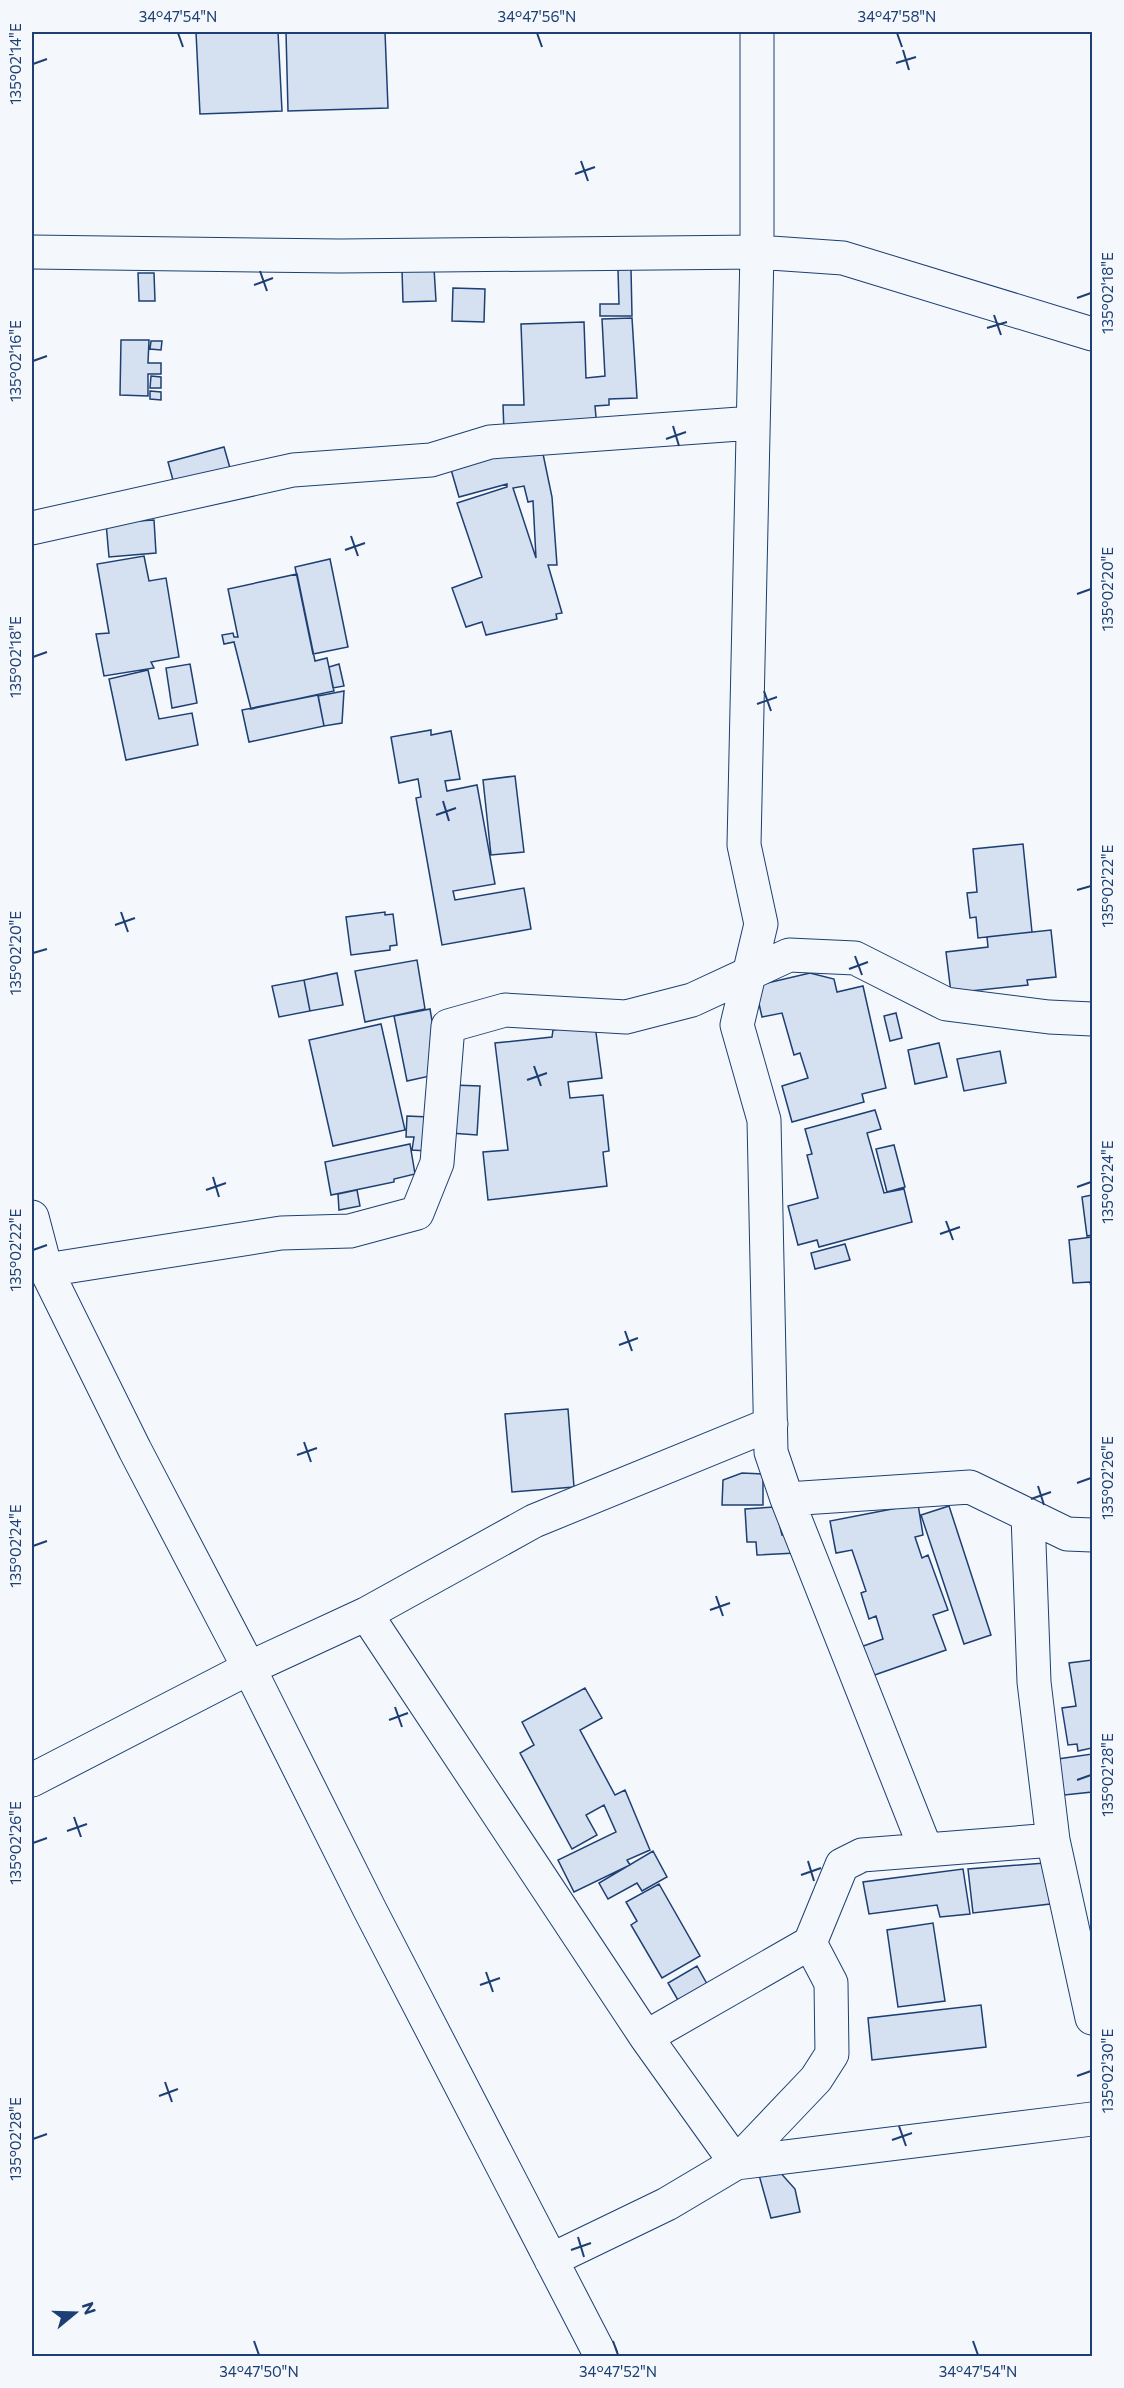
<svg xmlns="http://www.w3.org/2000/svg" width="1124" height="2388" viewBox="0 0 1124 2388" font-family="Commissioner,sans-serif">
<rect width="100%" height="100%" fill="#f4f7fb"/>
<!-- building -->
<path fill="#d5e0f0" stroke="#1d3f73" stroke-width="1.5" fill-rule="evenodd" d="M196,32h82l4,79 -82,3z
M286,32h99l3,76 -100,3z
M434,268l2,33 -33,1 -1,-32z
M631,269l1,47h-32v-12h19l-1,-34z
M138,273h16l1,28h-16z
M453,288l32,1 -1,33 -32,-1z
M632,318l5,80 -28,1v6l-14,1 2,22 -93,4 -1,-27h21l-3,-81 63,-2 2,56 19,-2 -3,-57z
M121,340h28l-1,23h13v11h-13v22l-28,-1z
M151,341h11l-1,9 -11,-1z
M151,376l10,1v11h-11z
M150,391l11,1v8l-11,-1z
M224,447l8,28 -56,16 -8,-29z
M542,449l10,48 5,68h-9l14,48 -6,1 1,5 -71,16 -4,-13 -16,5 -14,-39 30,-11 -25,-74 50,-16v-3l-48,13 -9,-31zM524,486l4,16 5,-1 3,57 -23,-70z
M154,520l2,33 -47,4 -3,-34z
M144,556l5,25 17,-3 13,79 -28,5 3,6 -50,8 -8,-42 13,-1 -12,-69z
M330,559l18,88 -35,7 -18,-87z
M297,574l18,87 12,-3 7,33 -83,18 -17,-67 -10,2 -2,-9 11,-2 1,4h4l-10,-48z
M190,664l7,39 -25,5 -6,-40z
M339,664l5,22 -11,2 -4,-21z
M148,670l11,49 33,-6 6,32 -72,15 -17,-81z
M344,691l-2,32 -18,3 -6,-30z
M318,695l6,31 -75,16 -7,-32z
M431,730v5l20,-4 9,48 -15,2 2,10 30,-6 18,99 -42,7 2,9 69,-12 7,41 -89,16 -26,-147 5,-1 -3,-18 -19,4 -8,-46z
M515,776l9,76 -33,3 -8,-75z
M1023,844l9,88 -54,6 -2,-21 -6,1 -3,-25 10,-1 -4,-43z
M385,912v3l8,-1 4,31 -7,1v4l-39,5 -5,-38z
M1051,930l5,47 -29,3 1,5 -77,8 -5,-41 42,-5 -1,-10z
M417,960l8,49 -60,13 -10,-51z
M337,973l6,32 -33,6 -6,-31z
M810,973l24,6 3,13 26,-6 23,102 -24,6 2,8 -72,20 -10,-36 26,-8 -8,-25 -6,2 -12,-42 -20,4 -7,-31z
M304,980l6,31 -31,6 -7,-31z
M430,1009l5,29 -5,38 -23,5 -13,-65z
M896,1013l6,25 -12,3 -6,-25z
M381,1024l24,106 -72,16 -24,-106z
M595,1025l7,53 -34,4 2,16 33,-3 6,56 -6,1 4,34 -119,14 -5,-48 25,-2 -13,-107 57,-6 1,-7z
M939,1043l8,34 -32,7 -7,-34z
M1000,1051l6,32 -42,8 -7,-32z
M452,1085l28,1 -3,49 -27,-2z
M875,1110l6,19 -14,4 17,60 20,-4 8,33 -93,25 -2,-7 -19,5 -10,-39 30,-8 -11,-43 5,-1 -7,-25z
M407,1116l22,1 -2,34 -15,-1 2,-13h-8z
M410,1144l5,30 -21,5v3l-63,13 -6,-33z
M894,1145l11,42 -18,5 -11,-43z
M357,1190l3,16 -21,4 -1,-16z
M1092,1195v40l-5,1 -5,-39z
M1092,1237v54l-2,-9 -17,1 -4,-43z
M845,1244l5,16 -35,9 -4,-16z
M568,1409l6,78 -62,5 -7,-78z
M742,1473l21,1v31h-41l1,-25z
M918,1504l5,31 -8,2 7,21 6,-3 20,55 -15,5 13,35 -80,28 -11,-29 28,-10 -7,-23 -7,3 -8,-26 5,-2 -14,-41 -16,3 -6,-32z
M949,1506l42,129 -27,9 -43,-129z
M775,1507l7,28 8,-2 6,20 -39,2 -1,-13h-9l-2,-33z
M1092,1660v88l-14,3 -1,-7 -9,1 -6,-37 14,-2 -7,-43z
M585,1688l17,30 -22,12 35,65 10,-5 25,60 -23,10 3,5 -56,27 -16,-32 58,-28 -12,-27 -18,10 11,20 -25,14 -52,-96 14,-8 -12,-23z
M1092,1754v38l-37,4 -4,-36z
M653,1851l14,26 -25,14 -5,-8 -29,16 -9,-16z
M1045,1863l5,41 -77,9 -5,-44z
M963,1869l7,45 -30,3 -3,-12 -68,9 -6,-32z
M659,1884l41,72 -38,22 -31,-53 6,-4 -11,-19z
M933,1923l12,78 -47,6 -11,-77z
M697,1966l14,25 -29,16 -14,-24z
M981,2005l5,42 -114,13 -4,-42z
M778,2170l17,19 5,23 -29,6 -12,-43z"/>
<g fill="none" stroke-linecap="round" stroke-linejoin="round">
<!-- minor casing -->
<g stroke="#1d3f73" stroke-width="35">
<path id="minor" d="M757,32v220l-13,593 17,79 -24,101 27,95 7,332 16,47 183,-12 97,47 25,1
M32,252l308,4 417,-4 86,6 249,76
M32,528l261,-58 138,-10 59,-18 263,-19
M32,1217l14,53 89,180 114,218 121,242 231,446
M46,1270l235,-37 69,-2 67,-18 20,-50 11,-137 57,-16 121,7 66,-17 97,-45 66,3 91,46 103,13 43,2
M787,1499l139,351
M1028,1515l6,167 19,158 39,178
M366,1614l280,423 90,126 80,-84 16,-25 -1,-71 -21,-40
M32,1780l217,-112 117,-54 168,-93 237,-97
M646,2037l164,-94 32,-78 20,-10 191,-15
M551,2260l116,-56 69,-41 356,-44"/>
</g>
<!-- minor -->
<use href="#minor" stroke="#f4f7fb" stroke-width="33"/>
</g>
<!-- ticks -->
<path fill="none" stroke="#1d3f73" stroke-width="2" d="M178,33l5,14M537,33l5,14M897,33l5,14M903,50l6,20M896,63l20,-6M33,64l14,-5M581,161l7,20M575,174l20,-7M260,271l7,20M254,285l19,-7M1077,298l14,-5M994,315l7,20M987,328l20,-6M33,361l14,-5M673,426l6,20M666,439l20,-7M351,536l7,20M345,550l20,-7M1077,594l14,-5M33,657l14,-5M764,691l7,20M757,704l20,-7M443,801l6,20M436,815l20,-7M1077,890l14,-4M121,912l7,20M115,925l20,-7M33,953l14,-4M855,956l7,19M849,969l19,-7M534,1066l7,20M527,1080l20,-7M213,1177l6,20M1077,1187l14,-5M206,1190l20,-7M946,1221l7,19M940,1234l20,-7M33,1250l14,-5M625,1331l7,20M619,1345l19,-7M304,1442l7,20M297,1455l20,-7M1077,1483l14,-5M1038,1486l6,19M1031,1499l20,-7M33,1546l14,-5M716,1596l7,20M710,1610l20,-7M395,1707l7,20M389,1720l19,-7M1077,1780l14,-5M74,1817l7,20M67,1831l20,-7M33,1843l14,-5M808,1861l6,20M801,1875l20,-7M486,1972l7,20M480,1985l20,-7M1077,2076l14,-5M165,2082l7,20M159,2096l19,-7M899,2126l7,20M33,2139l14,-5M892,2140l20,-7M578,2237l6,20M571,2250l20,-7M254,2341l5,14M613,2341l5,14M973,2341l5,14"/>
<!-- border -->
<rect width="1124" height="2388" fill="none" stroke="#f4f7fb" stroke-width="66"/>
<!-- north arrow -->
<g transform="translate(75 2313) rotate(71)" stroke="#f4f7fb" stroke-width="4.5" paint-order="stroke">
<path d="M0-4.5L10 22L0 15L-10 22Z" fill="#1d3f73"/>
<text y="-9" font-size="16" font-weight="bold" text-anchor="middle" fill="#1d3f73">N</text>
</g>
<rect x="33" y="33" width="1058" height="2322" fill="none" stroke="#1d3f73" stroke-width="2"/>
<g font-size="15" text-anchor="middle" fill="#1d3f73">
<text x="178" y="22">34°47'54"N</text>
<text x="537" y="22">34°47'56"N</text>
<text x="897" y="22">34°47'58"N</text>
<text transform="translate(16 64) rotate(-90)" y="5">135°02'14"E</text>
<text transform="translate(1108 293) rotate(-90)" y="5">135°02'18"E</text>
<text transform="translate(16 361) rotate(-90)" y="5">135°02'16"E</text>
<text transform="translate(1108 589) rotate(-90)" y="5">135°02'20"E</text>
<text transform="translate(16 657) rotate(-90)" y="5">135°02'18"E</text>
<text transform="translate(1108 886) rotate(-90)" y="5">135°02'22"E</text>
<text transform="translate(16 953) rotate(-90)" y="5">135°02'20"E</text>
<text transform="translate(1108 1182) rotate(-90)" y="5">135°02'24"E</text>
<text transform="translate(16 1250) rotate(-90)" y="5">135°02'22"E</text>
<text transform="translate(1108 1478) rotate(-90)" y="5">135°02'26"E</text>
<text transform="translate(16 1546) rotate(-90)" y="5">135°02'24"E</text>
<text transform="translate(1108 1775) rotate(-90)" y="5">135°02'28"E</text>
<text transform="translate(16 1843) rotate(-90)" y="5">135°02'26"E</text>
<text transform="translate(1108 2071) rotate(-90)" y="5">135°02'30"E</text>
<text transform="translate(16 2139) rotate(-90)" y="5">135°02'28"E</text>
<text x="259" y="2377">34°47'50"N</text>
<text x="618" y="2377">34°47'52"N</text>
<text x="978" y="2377">34°47'54"N</text>
</g>
</svg>
